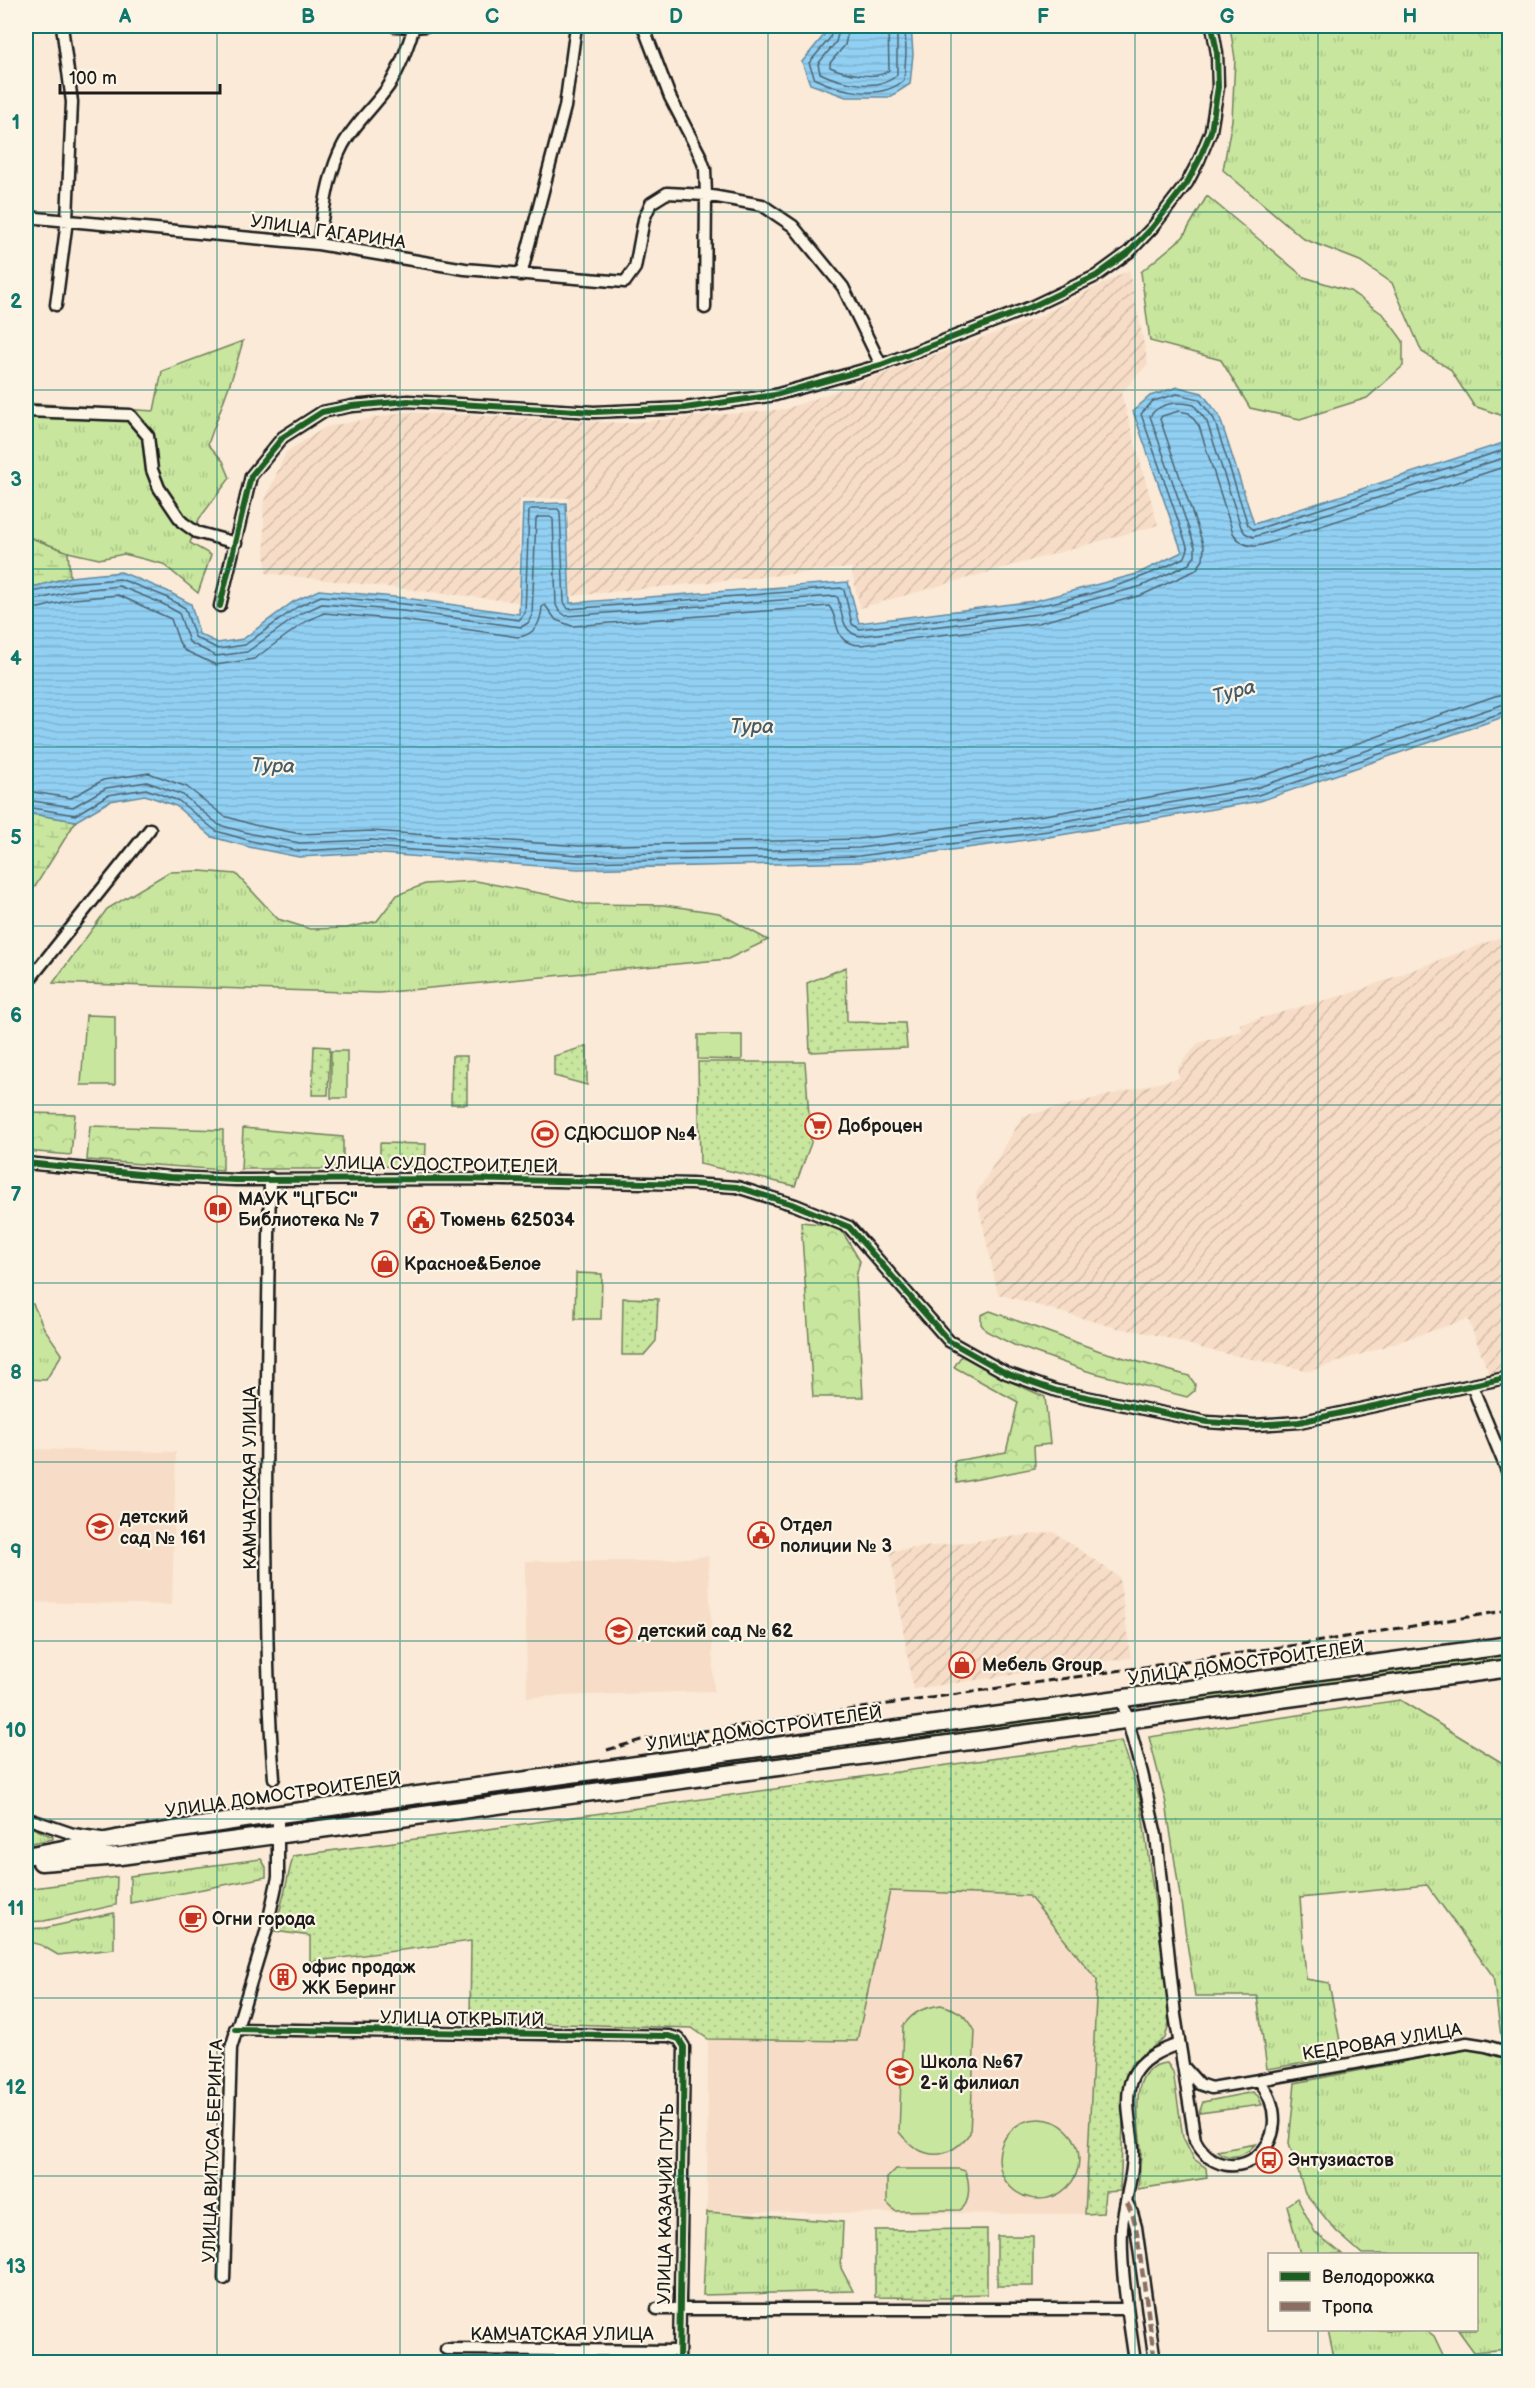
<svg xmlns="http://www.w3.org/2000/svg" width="1535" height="2388" viewBox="0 0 1535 2388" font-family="'Balsamiq Sans',sans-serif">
<defs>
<pattern id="industrial-furrows" width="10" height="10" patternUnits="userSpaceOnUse" patternTransform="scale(1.5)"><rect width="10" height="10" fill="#f7ddc7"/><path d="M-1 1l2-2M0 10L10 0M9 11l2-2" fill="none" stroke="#d3bdaa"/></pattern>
<pattern id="grass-tufts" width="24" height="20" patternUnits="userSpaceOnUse" patternTransform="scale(1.5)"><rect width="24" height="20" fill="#c8e69e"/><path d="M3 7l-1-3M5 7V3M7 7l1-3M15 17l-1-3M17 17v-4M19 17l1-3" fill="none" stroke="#abc588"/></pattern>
<pattern id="forest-crowns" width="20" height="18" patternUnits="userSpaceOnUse" patternTransform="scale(1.5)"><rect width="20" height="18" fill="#c8e69e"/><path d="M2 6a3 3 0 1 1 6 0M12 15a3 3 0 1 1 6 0" fill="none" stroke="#abc588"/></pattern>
<pattern id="wetland-marsh" width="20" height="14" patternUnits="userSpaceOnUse" patternTransform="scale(1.5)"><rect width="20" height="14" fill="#c8e69e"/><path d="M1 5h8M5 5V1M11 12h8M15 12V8" fill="none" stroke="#abc588"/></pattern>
<pattern id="park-dots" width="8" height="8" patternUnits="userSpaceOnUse" patternTransform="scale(1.5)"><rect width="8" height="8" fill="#c8e69e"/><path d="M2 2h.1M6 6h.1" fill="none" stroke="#abc588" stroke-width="1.8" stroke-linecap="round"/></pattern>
<pattern id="water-rules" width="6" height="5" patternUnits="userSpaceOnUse" patternTransform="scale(1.5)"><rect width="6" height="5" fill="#92d0f3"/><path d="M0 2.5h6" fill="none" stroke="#7db2d0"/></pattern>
</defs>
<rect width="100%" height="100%" fill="#faead7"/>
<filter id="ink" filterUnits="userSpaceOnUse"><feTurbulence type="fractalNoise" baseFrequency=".0167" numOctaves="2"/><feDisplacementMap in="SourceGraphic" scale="12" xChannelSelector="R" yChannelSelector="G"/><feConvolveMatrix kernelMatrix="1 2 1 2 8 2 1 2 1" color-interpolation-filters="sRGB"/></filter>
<g filter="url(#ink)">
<!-- built -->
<path fill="#f7ddc7" d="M26,1449l150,3 -4,153 -146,-3z
M708,1556l6,135 -187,6 -2,-136h126z
M889,1891l140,5 68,84 -12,234 -378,-2 1,-173 148,2z"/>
<!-- industrial -->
<path fill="url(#industrial-furrows)" d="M1129,270l19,94 -27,29 37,132 -298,83 -9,-40 -280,28 -3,-98 -48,1 -2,103 -252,-29 -3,-68 23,-53 40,-25 77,-15 223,11 160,-14 248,-90z
M1509,934v436l-20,4 -21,-55 -158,52 -102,-21 -55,-16 -37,-6 -118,-34 -22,-100 47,-78 156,-38 -2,-9 21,-26 44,-12 -2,-7 114,-32z
M1054,1532l65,45 12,81 -218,31 -23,-138z"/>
<!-- grass -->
<path fill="url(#grass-tufts)" stroke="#72815d" stroke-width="1.5" d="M1230,26h279v392l-35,-12 -24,-37 -28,-17 -30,-69 -32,-22 -56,-22 -81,-69 9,-50 3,-61z
M1207,196l97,81 46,14 34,24 19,26v25l-36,32 -67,21 -50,-11 -29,-48 -71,-19 -9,-69 42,-35z
M243,341l-9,31 -26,72 15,17 7,17 -31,41 -9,24 21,12 -13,38 -35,-29 -39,-10 -25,5 -31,-7 -42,-16v-133l128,8 8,-40z
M200,871l36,3 42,45 32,10 37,-1 30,-7 20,-26 28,-11 51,-3 79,15 29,8 80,1 55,8 49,27 -40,19 -349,34 -326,-10 54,-74 62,-37z
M26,1304h7l11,24 18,26 -16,26 -20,-1z
M1509,1653v6l-145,19 -12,-4z
M1338,1676l14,4 -185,27 -3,-1 2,-6z
M1400,1700l109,67v270l-8,-1 -8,-60 -66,-91 -127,13 6,81 23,4 14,74 -76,12 -10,-73h-62l-29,-193 -17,-66z
M1105,1710l3,1 -2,5 -796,107 -4,-3z
M26,1825l27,12v2l-27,5z
M251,1826l-2,5 -108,15 -3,-1v-4z
M261,1859l5,8v10l-136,26v-27z
M117,1877l-1,28 -72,16 -18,1v-33z
M114,1913v36l-56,6 -17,-10 -15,-4v-12l19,-1z
M1473,2048l31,9 5,4v288l-35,3 -16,-22h18v-76h-114l-26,-23 -31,-38 -16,-50 6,-60z
M1167,2063l6,9 10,65 11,22 12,9 1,10 -69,11c1,-13 3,-26 3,-38 -1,-27 -16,-85 26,-88z
M1253,2092l5,4 4,9 -63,8 4,-11z
M1256,2144c-11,11 -25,18 -39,7z
M1297,2198l18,34 27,22h-42l-13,-49z
M707,2212l136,10 -2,46 12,23 -150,4z
M1328,2330h98l8,6 10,21 -9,5h-100z"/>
<!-- forest -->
<path fill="url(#forest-crowns)" stroke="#72815d" stroke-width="1.5" d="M26,1113l49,1 -4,41 -45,-4z
M90,1126l133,4v40l-136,-10z
M243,1128l100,9v32h-102z
M801,1222l38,4 21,35 -4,16 7,120h-50z
M990,1311l110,40 89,25 6,8 -1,7 -7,6 -100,-26 -73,-26 -28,-14 -5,-7v-9z
M962,1355l49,27 34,15 5,47 -16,2 1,22 -78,15 -3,-22 52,-9 12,-50 -64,-35z"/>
<!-- wetland -->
<path fill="url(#wetland-marsh)" stroke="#72815d" stroke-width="1.5" d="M26,536l42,16 2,25 -33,9h-11z
M26,813l50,8 -50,80z"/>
<!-- park -->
<path fill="url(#park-dots)" stroke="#72815d" stroke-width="1.5" d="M846,967l1,55 58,1 2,25 -97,4 -3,-69z
M314,1046l16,1 -2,48h-16z
M587,1046v39l-33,-9v-20z
M452,1056h15v48h-16z
M698,1062h107l6,81 -16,43 -95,-22z
M380,1143l46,1 -1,23 -45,-1z
M623,1298l35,1 -2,42 -12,14h-22z
M1121,1741l19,58 31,216 -6,23 -32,25 -8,18 -5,110 -15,1 -2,21 -18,1 12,-234 -68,-84 -139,-5 -33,150 -149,-2 -16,-11 -222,-7 1,-80 -161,21v-26l-35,-5 18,-75z
M987,2229v65l-35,1v3l-77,-1v-67z
M997,2236h36v50h-36z"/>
<!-- pitch -->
<path fill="#c8e69e" stroke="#72815d" stroke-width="1.5" d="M86,1015l29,1v69h-34z
M698,1035h44v25l-44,-1z
M331,1051h16v47h-16z
M576,1273l26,1 -1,45h-26z
M941,2005c17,5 26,10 34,26l-5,102c-23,30 -49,27 -71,-1l4,-106c11,-15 20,-18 38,-21z
M999 2159a40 40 0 1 1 80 0a40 40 0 1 1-80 0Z
M896,2169h63l6,2c5,10 6,33 -5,39l-65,1 -8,-8v-25z"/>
<!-- water -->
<path fill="url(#water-rules)" stroke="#63889d" stroke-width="1.5" d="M827,26h84l2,28 -3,30 -20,13h-44l-36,-13 -8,-22 23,-28z
M1178,387l24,6 17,22 35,109 255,-83v274l-249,86 -211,36 -189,25 -282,7 -208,-16 -71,4 -50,-10 -37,-10 -36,-31 -31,-11 -35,6 -34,20 -50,-8v-227h11l33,-9 51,-5 46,19 24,13 8,30 19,9 25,-4 50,-37 26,-12 86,8 114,16 4,-110 43,-1 4,100 278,-21 11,41 175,-22 103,-27 45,-22 -49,-141 17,-15z"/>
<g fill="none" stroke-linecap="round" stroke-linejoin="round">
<!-- shore -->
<path stroke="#4b6472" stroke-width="1.5" d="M833,26l-3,12 -21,25 6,16c26,12 66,22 89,1l2,-26 -1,-28
M840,26l-4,16 -18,22 2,9c20,10 60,19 77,2v-49
M849,26l-4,19 -15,18v4c13,6 48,14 59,3l-1,-44
M26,591h12l33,-8 49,-4 44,17 21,12 10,29 23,12 27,-4 52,-38 24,-11 83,8 115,16 6,-7 4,-102 2,-2h27l2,3 4,90 4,7 273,-21 3,2 8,34 8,5c109,-14 226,-19 325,-72l3,-8 -47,-135 12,-13 24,-7 22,5 15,20 34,106 6,5 256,-82
M26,599h14l32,-8 47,-5 42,17 18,10 10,29 27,14 31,-4 53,-38 22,-10 81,7 118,16 7,-4 4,-8 4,-96 2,-2h12l3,2 3,86 3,6 7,5 269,-20 3,2c4,15 4,36 23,38l177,-22 104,-28 47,-22 6,-8v-9l-45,-131c10,-14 29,-15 44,-11l13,17 34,105 4,6 8,4 257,-81
M26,608h13l35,-9 44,-4 53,24 8,23 5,8 32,15 38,-6 51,-37 19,-9 78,7 116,17c17,-2 23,-14 24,-30l3,-2 11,15 16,6 257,-20c12,15 2,38 32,39l177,-22 104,-28 54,-25 7,-10 1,-13 -44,-128 2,-3 17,-5 10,2 10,13 34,107c7,11 17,15 29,12l248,-80
M26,791l45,7 32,-18 46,-7 38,14 37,29 30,9 47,9 71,-3 207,15 279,-7 187,-24 209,-36 241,-83 15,-3
M26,800l47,7 33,-19 41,-6 36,13 36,30 33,9 48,9 71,-3 208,15 280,-7 188,-24 209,-36 254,-86
M26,807l49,8 33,-20 38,-6 33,12 37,30 35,10 49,10 71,-4 208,15 280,-6 189,-25 210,-36 252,-85"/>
<!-- street casing -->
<g stroke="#1c1c1c" stroke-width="15">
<path id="street" d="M394,26l20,1 12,-1
M643,26l27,71 30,58 5,14 1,26 -1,113
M26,217l292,27 147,25 160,13 10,-14 9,-49 7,-16 16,-10 39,2 56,10 31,21 50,61 38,78
M318,244c6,-33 9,-69 25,-99 12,-22 31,-38 45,-58 12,-18 19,-39 26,-60
M521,275l44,-168 11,-81
M56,305l11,-85 5,-118 -10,-76
M26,411l104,4 18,21 4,34 7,18 23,34 14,10 40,11
M220,606l31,-130 32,-39 39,-25 30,-6 56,-5 186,11 91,-4 90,-13 106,-30 150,-58 65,-31 33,-24 23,-24 35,-45 12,-23 12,-29 7,-44 -1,-34 -5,-27
M26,984l124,-155
M26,1163l144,14 66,3 227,-1 228,5 46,3 58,18 54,22 100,114 57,32 51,18 150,31 48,3 44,-3 211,-45
M270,1178c-2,117 -4,234 -4,350 1,84 1,167 8,250
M1472,1386l38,92
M1122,1700l20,73 14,62 19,180 20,125c32,59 112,4 64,-60l-48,8 -12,-4 -16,-18
M26,1818l47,16 28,4
M235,2029l434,7 10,3 5,8 -5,315
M1259,2080l208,-37 19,3 24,7
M1127,2203l5,10 4,14 19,135
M224,2279l7,-231 35,-116 12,-55v-62
M657,2309h470
M446,2349l232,2
M1135,2362c-6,-44 -15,-90 -13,-135 2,-26 12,-51 11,-77 -1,-23 -10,-50 -1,-72 8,-19 29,-28 47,-34"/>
</g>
<!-- secondary casing -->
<g stroke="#1c1c1c" stroke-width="21">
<path id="secondary" d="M26,1856l90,-17 142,-22 1252,-172
M41,1862l79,-6 1390,-188"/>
</g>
<!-- street -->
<use href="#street" stroke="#fcf5e5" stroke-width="10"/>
<!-- secondary -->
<use href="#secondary" stroke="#fcf5e5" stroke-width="16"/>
<!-- rail -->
<path stroke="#1c1c1c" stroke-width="3" stroke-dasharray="9 4.5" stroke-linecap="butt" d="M607,1750l34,-10 668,-97 201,-33"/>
<!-- quiet -->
<path stroke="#8d6e63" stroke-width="4.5" stroke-dasharray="9 4.5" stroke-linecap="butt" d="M1127,2203l5,10 4,14 19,135"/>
<!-- cycleway casing -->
<g stroke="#fcf5e5" stroke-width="10">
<path id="cycleway" d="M220,606l31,-130 32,-39 39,-25 30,-6 56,-5 186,11 91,-4 90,-13 106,-30 150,-58 65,-31 33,-24 23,-24 35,-45 12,-23 12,-29 7,-44 -1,-34 -5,-27
M26,1163l144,14 66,3 227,-1 228,5 46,3 58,18 54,22 100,114 57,32 51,18 150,31 48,3 44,-3 211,-45
M235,2029l434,7 10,3 5,8 -5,315"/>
</g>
<!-- cycleway -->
<use href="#cycleway" stroke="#1b5e20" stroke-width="6"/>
</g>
</g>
<!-- grid -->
<path fill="none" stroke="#0f766e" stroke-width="1.5" stroke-opacity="0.55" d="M217,26v2336M400,26v2336M584,26v2336M768,26v2336M951,26v2336M1135,26v2336M1318,26v2228M26,212h1484M26,390h1484M26,569h1484M26,747h1484M26,926h1484M26,1105h1484M26,1283h1484M26,1462h1484M26,1641h1484M26,1819h1484M26,1998h1484M26,2176h1484M1318,2330v32"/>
<!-- icons -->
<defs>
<g id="supermarket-ring" transform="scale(1.35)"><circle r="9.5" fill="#fcf5e5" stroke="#c8321e" stroke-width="1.5"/><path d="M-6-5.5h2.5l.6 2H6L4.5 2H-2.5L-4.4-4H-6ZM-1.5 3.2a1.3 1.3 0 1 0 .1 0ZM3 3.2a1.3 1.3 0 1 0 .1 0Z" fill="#c8321e"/></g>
<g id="stadium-ring" transform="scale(1.35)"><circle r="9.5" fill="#fcf5e5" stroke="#c8321e" stroke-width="1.5"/><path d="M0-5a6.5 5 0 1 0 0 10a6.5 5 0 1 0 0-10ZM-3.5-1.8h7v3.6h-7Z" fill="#c8321e"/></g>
<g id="library-ring" transform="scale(1.35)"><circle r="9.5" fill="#fcf5e5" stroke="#c8321e" stroke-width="1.5"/><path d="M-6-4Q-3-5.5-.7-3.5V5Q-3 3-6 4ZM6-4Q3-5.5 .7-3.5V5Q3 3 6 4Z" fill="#c8321e"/></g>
<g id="civic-ring" transform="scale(1.35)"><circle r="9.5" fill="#fcf5e5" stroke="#c8321e" stroke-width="1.5"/><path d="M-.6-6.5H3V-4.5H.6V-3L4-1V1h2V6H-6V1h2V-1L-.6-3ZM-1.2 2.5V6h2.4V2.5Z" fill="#c8321e"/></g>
<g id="shop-ring" transform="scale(1.35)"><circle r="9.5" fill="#fcf5e5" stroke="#c8321e" stroke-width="1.5"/><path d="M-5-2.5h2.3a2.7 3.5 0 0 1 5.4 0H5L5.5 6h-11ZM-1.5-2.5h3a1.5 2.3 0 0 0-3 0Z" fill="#c8321e"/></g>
<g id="school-ring" transform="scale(1.35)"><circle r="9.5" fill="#fcf5e5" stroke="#c8321e" stroke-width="1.5"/><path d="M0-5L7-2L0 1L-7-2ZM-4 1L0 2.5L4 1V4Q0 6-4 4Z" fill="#c8321e"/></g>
<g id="cafe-ring" transform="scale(1.35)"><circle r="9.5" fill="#fcf5e5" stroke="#c8321e" stroke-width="1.5"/><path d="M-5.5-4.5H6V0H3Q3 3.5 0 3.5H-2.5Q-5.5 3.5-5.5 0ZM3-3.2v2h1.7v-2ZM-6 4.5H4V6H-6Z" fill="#c8321e"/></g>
<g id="building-ring" transform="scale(1.35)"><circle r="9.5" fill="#fcf5e5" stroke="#c8321e" stroke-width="1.5"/><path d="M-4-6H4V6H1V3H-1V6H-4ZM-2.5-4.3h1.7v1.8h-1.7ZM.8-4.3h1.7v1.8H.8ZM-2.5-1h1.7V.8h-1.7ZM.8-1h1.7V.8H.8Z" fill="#c8321e"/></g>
<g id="bus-ring" transform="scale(1.35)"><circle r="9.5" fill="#fcf5e5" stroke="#c8321e" stroke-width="1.5"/><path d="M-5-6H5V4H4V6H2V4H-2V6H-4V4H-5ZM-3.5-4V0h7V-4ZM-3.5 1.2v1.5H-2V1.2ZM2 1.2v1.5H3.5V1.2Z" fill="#c8321e"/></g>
</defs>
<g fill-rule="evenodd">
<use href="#supermarket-ring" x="818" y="1126"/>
<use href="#stadium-ring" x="545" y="1134"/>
<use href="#library-ring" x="218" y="1209"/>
<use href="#civic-ring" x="421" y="1220"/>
<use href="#shop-ring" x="385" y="1264"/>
<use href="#school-ring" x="100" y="1527"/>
<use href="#civic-ring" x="761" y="1535"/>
<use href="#school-ring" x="619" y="1631"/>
<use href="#shop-ring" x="962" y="1665"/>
<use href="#cafe-ring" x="193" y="1919"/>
<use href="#building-ring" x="283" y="1977"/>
<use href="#school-ring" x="900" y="2072"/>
<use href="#bus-ring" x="1269" y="2160"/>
</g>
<g text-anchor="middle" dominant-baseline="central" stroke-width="4.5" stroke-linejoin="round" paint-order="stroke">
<!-- street labels -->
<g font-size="18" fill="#1c1c1c" stroke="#fcf5e5">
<text transform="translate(328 232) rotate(8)">УЛИЦА ГАГАРИНА</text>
<text transform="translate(441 1165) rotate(1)">УЛИЦА СУДОСТРОИТЕЛЕЙ</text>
<text transform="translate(250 1478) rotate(-90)">КАМЧАТСКАЯ УЛИЦА</text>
<text transform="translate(1246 1663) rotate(-8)">УЛИЦА ДОМОСТРОИТЕЛЕЙ</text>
<text transform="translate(764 1729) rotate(-8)">УЛИЦА ДОМОСТРОИТЕЛЕЙ</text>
<text transform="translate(283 1795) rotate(-8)">УЛИЦА ДОМОСТРОИТЕЛЕЙ</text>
<text transform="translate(462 2019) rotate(1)">УЛИЦА ОТКРЫТИЙ</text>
<text transform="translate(1382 2042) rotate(-9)">КЕДРОВАЯ УЛИЦА</text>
<text transform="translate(213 2151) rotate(-88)">УЛИЦА ВИТУСА БЕРИНГА</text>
<text transform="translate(666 2204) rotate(-89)">УЛИЦА КАЗАЧИЙ ПУТЬ</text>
<text x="562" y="2334">КАМЧАТСКАЯ УЛИЦА</text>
</g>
<!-- poi labels -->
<g font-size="18" font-weight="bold" fill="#1c1c1c" stroke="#fcf5e5" text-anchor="start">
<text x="838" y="1126">Доброцен</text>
<text x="564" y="1134">СДЮСШОР №4</text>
<text x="238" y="1199">МАУК "ЦГБС"<tspan x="238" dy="21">Библиотека № 7</tspan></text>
<text x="440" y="1220">Тюмень 625034</text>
<text x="404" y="1264">Красное&amp;Белое</text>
<text x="120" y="1517">детский<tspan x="120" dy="21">сад № 161</tspan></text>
<text x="780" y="1525">Отдел<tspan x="780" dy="21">полиции № 3</tspan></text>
<text x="638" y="1631">детский сад № 62</text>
<text x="982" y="1665">Мебель Group</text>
<text x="212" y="1919">Огни города</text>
<text x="302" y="1967">офис продаж<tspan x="302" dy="21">ЖК Беринг</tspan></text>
<text x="920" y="2062">Школа №67<tspan x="920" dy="21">2-й филиал</tspan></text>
<text x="1288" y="2160">Энтузиастов</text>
</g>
<!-- water labels -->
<g font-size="20" font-style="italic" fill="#455b67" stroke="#fcf5e5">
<text transform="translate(1234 692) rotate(-15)">Тура</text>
<text x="752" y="727">Тура</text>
<text transform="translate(273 766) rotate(2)">Тура</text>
</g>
</g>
<!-- margin -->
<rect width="1535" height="2388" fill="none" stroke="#fcf5e5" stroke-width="66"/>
<!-- legend -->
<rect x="1268" y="2253" width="210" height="78" fill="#fcf5e5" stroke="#a29e95" stroke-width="1.5"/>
<rect x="1280" y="2272" width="30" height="9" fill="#1b5e20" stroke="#a29e95" stroke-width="1.5"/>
<text x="1322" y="2283" font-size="18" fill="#1c1c1c">Велодорожка</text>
<rect x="1280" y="2302" width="30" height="9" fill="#8d6e63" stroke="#a29e95" stroke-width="1.5"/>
<text x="1322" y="2313" font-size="18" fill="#1c1c1c">Тропа</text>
<!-- scale -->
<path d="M60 84v9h160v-9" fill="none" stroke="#1c1c1c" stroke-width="3"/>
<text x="69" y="84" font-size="18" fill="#1c1c1c" stroke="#fcf5e5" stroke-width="4.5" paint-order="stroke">100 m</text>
<rect x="33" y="33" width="1469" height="2322" fill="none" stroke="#0f766e" stroke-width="2"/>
<g font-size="20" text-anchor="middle" font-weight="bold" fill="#0f766e">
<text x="125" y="23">A</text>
<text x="308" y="23">B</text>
<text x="492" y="23">C</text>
<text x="676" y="23">D</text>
<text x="859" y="23">E</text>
<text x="1043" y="23">F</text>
<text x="1227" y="23">G</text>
<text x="1410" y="23">H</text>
<text x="16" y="129">1</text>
<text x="16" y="308">2</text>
<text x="16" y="486">3</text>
<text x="16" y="665">4</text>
<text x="16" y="844">5</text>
<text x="16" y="1022">6</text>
<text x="16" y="1201">7</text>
<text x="16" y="1379">8</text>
<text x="16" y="1558">9</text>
<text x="16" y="1737">10</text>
<text x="16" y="1915">11</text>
<text x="16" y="2094">12</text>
<text x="16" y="2273">13</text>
</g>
</svg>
